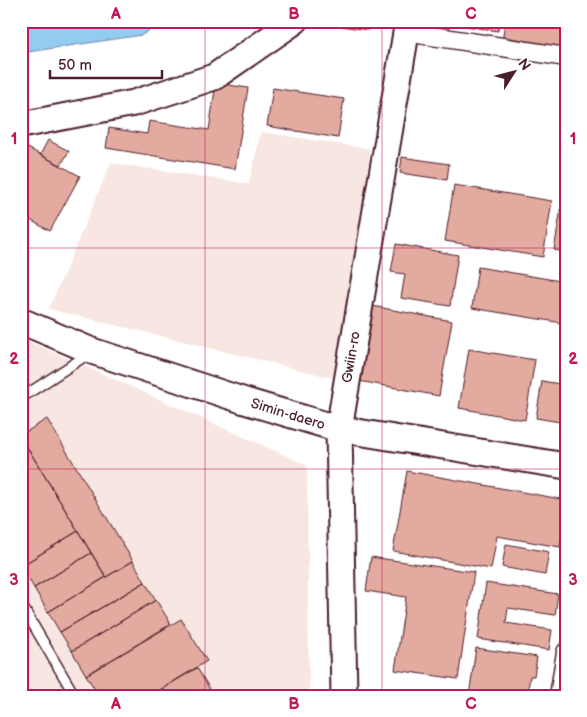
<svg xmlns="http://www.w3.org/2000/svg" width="587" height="717" viewBox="0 0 587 717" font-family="'Balsamiq Sans',sans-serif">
<rect width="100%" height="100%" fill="#fff"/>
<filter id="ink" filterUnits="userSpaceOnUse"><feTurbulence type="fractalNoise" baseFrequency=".02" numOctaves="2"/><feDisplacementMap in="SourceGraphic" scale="10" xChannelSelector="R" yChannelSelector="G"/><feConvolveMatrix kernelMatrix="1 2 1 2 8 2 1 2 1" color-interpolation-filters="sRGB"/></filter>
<g filter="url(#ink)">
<!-- built -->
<path fill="#f7e6e2" d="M261,132l109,17 -28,231 -293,-71 62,-146 138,21z
M21,338l286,127 2,231h-288z"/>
<!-- water -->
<path fill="#92ccf1" stroke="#7587a2" d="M21,21h144l-23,14 -121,18z"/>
<!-- building -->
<path fill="#e3aa9f" stroke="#4a1f2b" d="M327,21h42l-1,9 -41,-6z
M433,21h66l-1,10z
M505,21h61v31l-64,-9z
M216,83l32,5 -13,81 -129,-21 3,-20 38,6 2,-13 60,9z
M273,88l71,11 -6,39 -71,-12z
M48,140l21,11 -8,14 -21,-10z
M28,148l52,28 -30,55 -29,-16v-54z
M402,157l47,7 -2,16 -47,-7z
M454,185l98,16 -9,56 -98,-16z
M564,191l2,1v60l-12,-2z
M396,244l62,11 -8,51 -49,-8 4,-24 -14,-2z
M478,267l88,15v25l-3,16 -91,-15z
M372,306l80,15 -13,75 -80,-15z
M566,331v50l-8,-1z
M469,349l66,11 -10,60 -66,-12z
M542,381l24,4v38l-30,-5z
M47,419l86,142 -27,16 -85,-140v-2z
M21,437l57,94 -57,35z
M407,471l159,29v11l-6,36 -63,-11 -6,33 -98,-18z
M78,531l13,22 -57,35 -13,-22z
M506,544l43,8 -4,23 -43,-8z
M91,553l15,24 -58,35 -14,-24z
M371,557l103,15 -16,107 -63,-9 11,-73 -40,-6z
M133,561l12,21 -85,50 -12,-20z
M145,582l11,18 -84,51 -12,-19z
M486,583l72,11 -3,21 -47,-7 -2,15 46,7 -3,20 -71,-11z
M156,600l15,24 -85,51 -14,-24z
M181,619l26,42 -57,35h-51l-13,-21z
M476,648l61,9 -3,19h-4l-3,20h-58z
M197,668l17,28h-64z"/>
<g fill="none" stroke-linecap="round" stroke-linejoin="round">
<!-- lane casing -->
<g stroke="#4a1f2b" stroke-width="12">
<path id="lane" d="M21,398l69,-45
M21,604l54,92"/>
</g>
<!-- street casing -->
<g stroke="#4a1f2b" stroke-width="21">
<path id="street" d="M406,32l160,25
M559,696l7,-44"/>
</g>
<!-- secondary casing -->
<g stroke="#4a1f2b" stroke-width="29">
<path id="secondary" d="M21,125l113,-22 80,-26 81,-56
M21,321l71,30 153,50 94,28 227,37
M344,696l-5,-267 69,-408"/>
</g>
<!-- lane -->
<use href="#lane" stroke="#fff" stroke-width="9"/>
<!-- street -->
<use href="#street" stroke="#fff" stroke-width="18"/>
<!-- secondary -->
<use href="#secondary" stroke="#fff" stroke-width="25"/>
</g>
</g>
<!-- grid -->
<path fill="none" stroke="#c2185b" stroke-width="1" stroke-opacity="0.55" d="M205,21v675M382,21v675M21,248h545M21,469h545"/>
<g text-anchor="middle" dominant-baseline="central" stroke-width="4" stroke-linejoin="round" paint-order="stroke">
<!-- street labels -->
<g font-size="14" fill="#4a1f2b" stroke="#fff">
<text transform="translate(351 357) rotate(-80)">Gwiin-ro</text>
<text transform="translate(288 414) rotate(17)">Simin-daero</text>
</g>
</g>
<!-- margin -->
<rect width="587" height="717" fill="none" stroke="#fff" stroke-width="55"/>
<!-- north arrow -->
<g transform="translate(514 72) rotate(54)" stroke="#ffffff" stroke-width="4" paint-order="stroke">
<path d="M0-4L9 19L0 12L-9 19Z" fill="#4a1f2b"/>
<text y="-8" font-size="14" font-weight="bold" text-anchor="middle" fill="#4a1f2b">N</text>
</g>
<!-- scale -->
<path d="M50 70v8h112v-8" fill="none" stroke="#4a1f2b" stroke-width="2.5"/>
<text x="58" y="70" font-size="15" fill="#4a1f2b" stroke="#ffffff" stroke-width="4" paint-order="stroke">50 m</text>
<rect x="28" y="28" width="532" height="662" fill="none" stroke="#c2185b" stroke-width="2"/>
<g font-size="16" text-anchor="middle" font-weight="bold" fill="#c2185b">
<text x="116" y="19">A</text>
<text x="294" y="19">B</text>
<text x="471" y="19">C</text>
<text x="14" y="144">1</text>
<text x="573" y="144">1</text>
<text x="14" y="364">2</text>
<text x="573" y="364">2</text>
<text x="14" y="585">3</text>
<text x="573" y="585">3</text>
<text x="116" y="709">A</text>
<text x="294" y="709">B</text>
<text x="471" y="709">C</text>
</g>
</svg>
